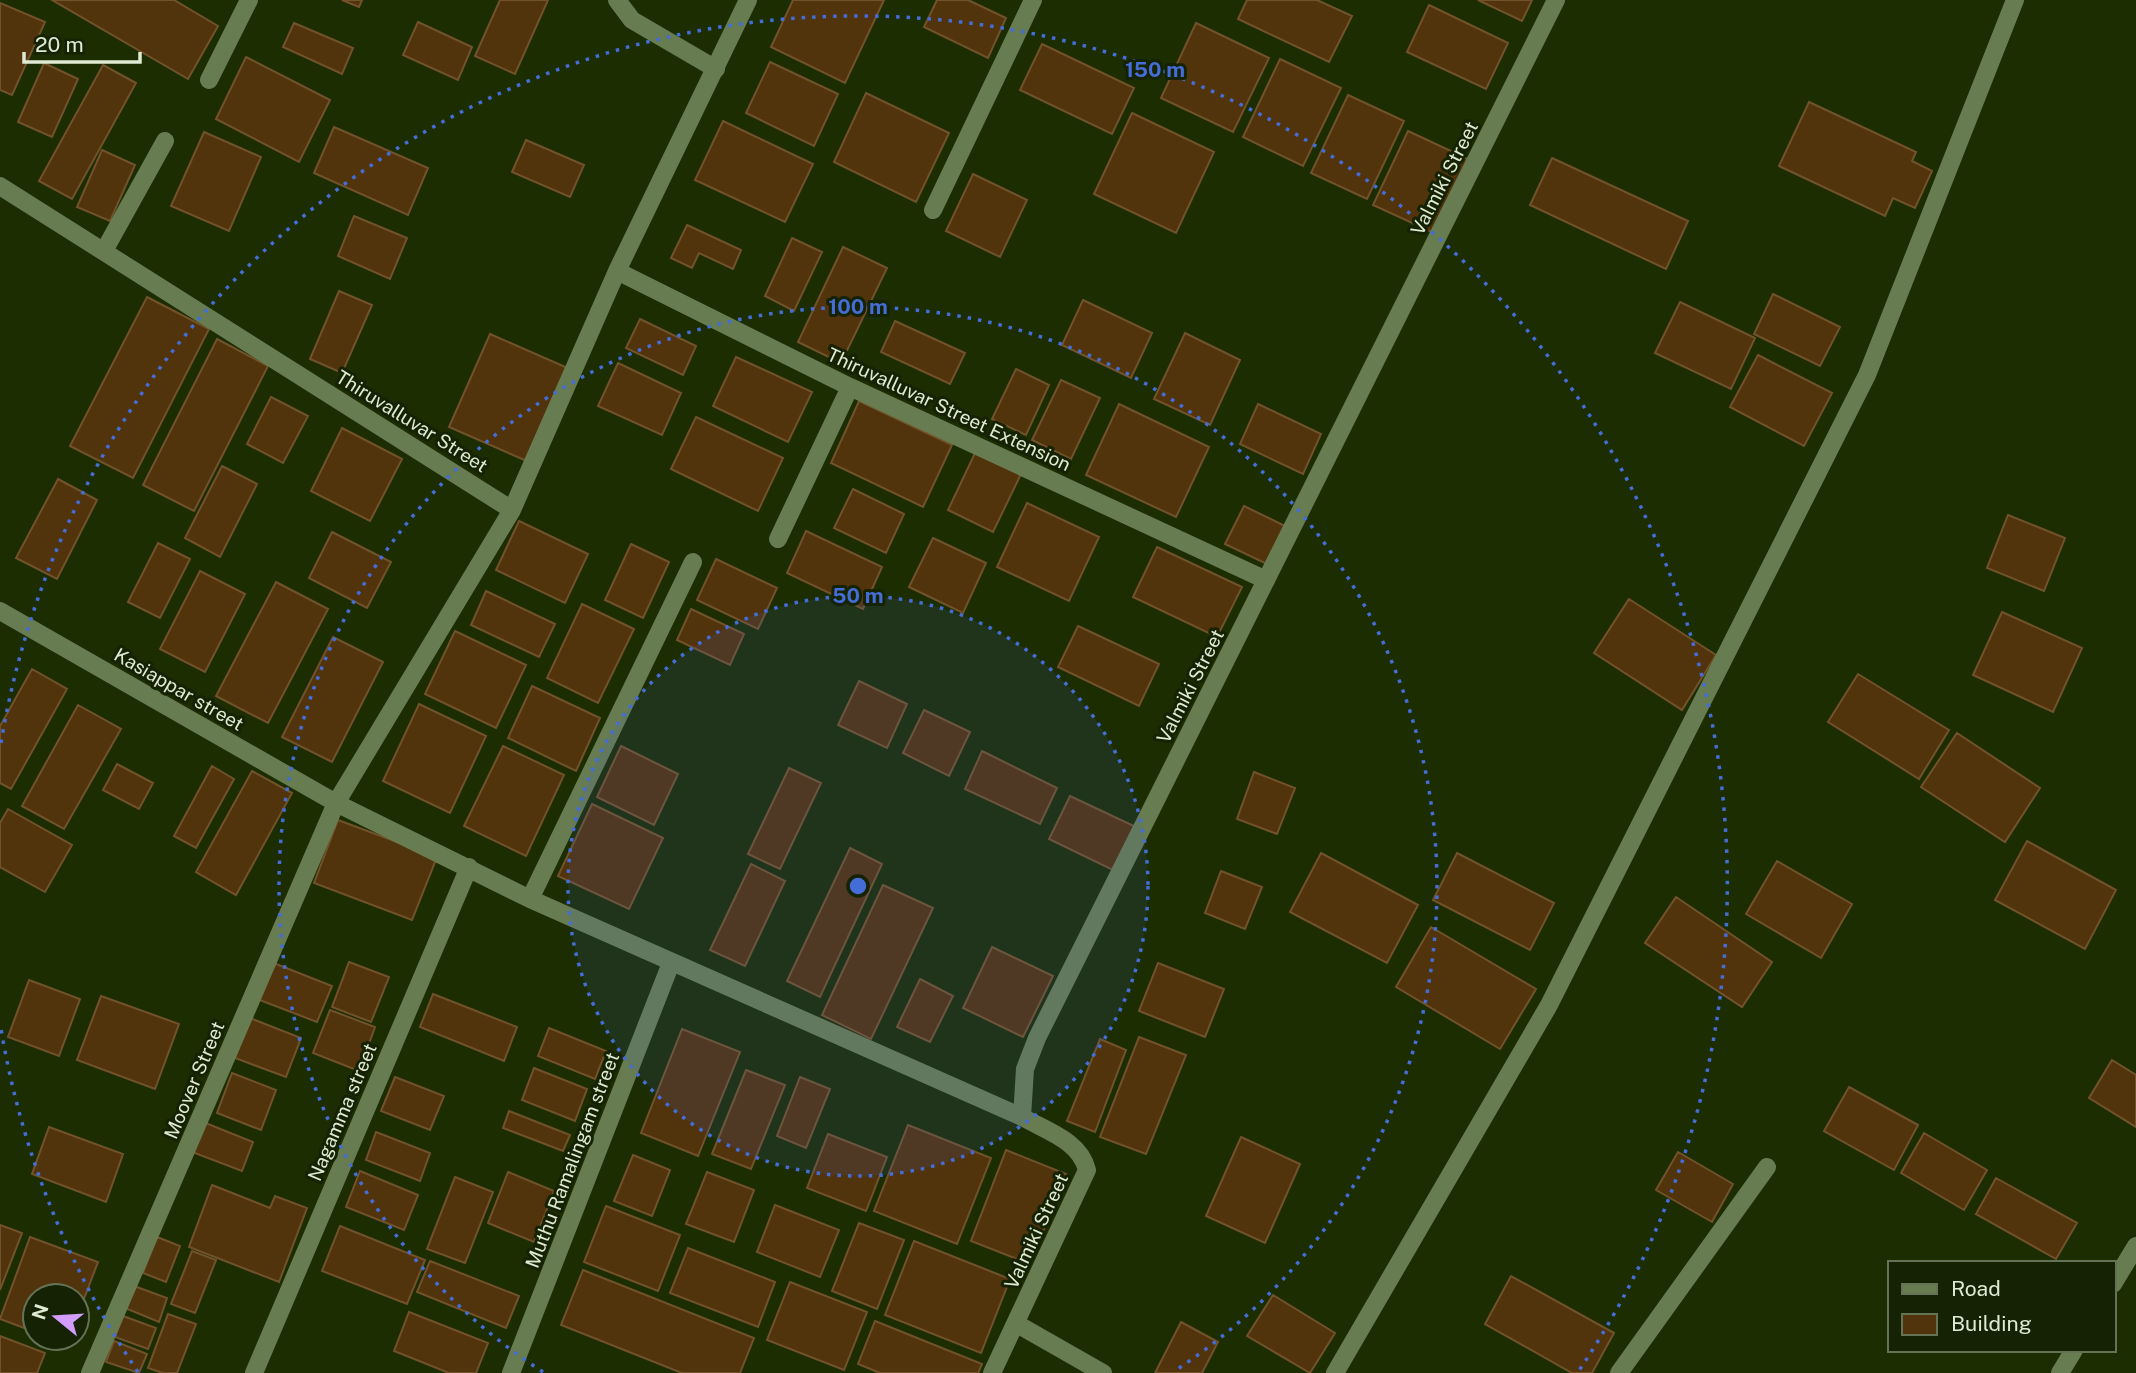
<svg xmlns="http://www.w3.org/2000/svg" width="2136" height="1373" viewBox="0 0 2136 1373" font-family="'Public Sans',sans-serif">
<rect width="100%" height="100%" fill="#1c2d02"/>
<!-- building -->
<path fill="#51330c" stroke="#72522b" stroke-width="2" d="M52,0h122l44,26 -30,53z
M342,0h20l-3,7z
M500,0h48l-33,74 -40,-18z
M793,0h91l-39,83 -74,-36z
M937,0h31l38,18 -18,40 -64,-31z
M1247,0h70l35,16 -23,46 -91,-43z
M1478,0h54l-10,21z
M0,3l45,19 -33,73 -12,-5z
M1429,5l79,38 -22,46 -79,-37z
M418,22l54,25 -14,33 -55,-25z
M294,23l59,25 -11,26 -59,-27z
M1196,23l73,35 -36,74 -72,-34z
M1042,44l92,44 -22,46 -92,-44z
M246,57l84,43 -31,62 -83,-43z
M1280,59l61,29 -38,78 -60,-29z
M770,62l68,32 -24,52 -68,-33z
M44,63l34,16 -26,58 -34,-15z
M103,65l33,18 -64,116 -33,-18z
M866,93l83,40 -33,69 -82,-40z
M1348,95l56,26 -37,78 -56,-26z
M1809,102l107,50 -4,9 20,10 -17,37 -22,-10 -8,18 -106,-50z
M1132,113l82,39 -38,81 -82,-39z
M723,121l90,43 -28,58 -90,-42z
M334,127l94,41 -20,47 -94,-42z
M1408,131l60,28 -34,74 -61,-28z
M204,132l57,25 -32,74 -58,-25z
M526,140l58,25 -14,32 -58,-25z
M102,150l33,15 -25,56 -33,-14z
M1552,158l136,63 -22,48 -136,-64z
M973,174l54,26 -27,57 -54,-26z
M354,216l53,22 -17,41 -52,-23z
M687,225l54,25 -8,19 -34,-16 -7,15 -21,-10z
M792,238l30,14 -28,59 -29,-15z
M843,247l44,21 -46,95 -43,-21z
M339,291l33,14 -30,68 -32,-14z
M1773,294l67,33 -20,39 -66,-32z
M147,297l62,32 -76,149 -63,-32z
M1083,300l69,33 -21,45 -69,-33z
M1680,302l75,36 -24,51 -76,-36z
M640,319l56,27 -13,29 -57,-27z
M895,321l70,32 -15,31 -69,-32z
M1185,333l55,27 -30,65 -56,-26z
M490,334l80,35 -41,93 -80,-35z
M217,339l51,27 -74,145 -51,-26z
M1758,355l74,38 -28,53 -74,-39z
M736,357l76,35 -24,50 -75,-36z
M618,363l63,30 -19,42 -64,-29z
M1016,369l33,16 -23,50 -34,-16z
M1061,380l39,18 -29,61 -39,-19z
M271,397l37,19 -25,47 -36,-19z
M859,401l93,44 -29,62 -92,-44z
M1119,404l90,43 -33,70 -90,-42z
M1258,404l63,30 -18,40 -63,-30z
M696,417l87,41 -25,53 -87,-42z
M342,428l60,31 -32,62 -59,-30z
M975,453l46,21 -28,58 -45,-22z
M222,466l35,18 -37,73 -35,-19z
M58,479l39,21 -40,79 -41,-21z
M853,489l51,25 -18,39 -52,-25z
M1027,503l72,34 -30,64 -72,-34z
M1244,506l45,22 -18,38 -46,-22z
M2008,515l57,23 -21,53 -57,-23z
M519,521l69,33 -23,49 -69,-33z
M806,531l76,36 -19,42 -76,-36z
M332,532l59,30 -24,46 -58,-30z
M933,538l53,25 -23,50 -54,-26z
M158,543l32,16 -30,59 -32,-16z
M631,544l38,18 -26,56 -38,-18z
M1157,547l85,40 -25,50 -84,-40z
M716,559l61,29 -19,41 -61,-29z
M200,571l45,23 -40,78 -45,-23z
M276,582l52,27 -60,114 -52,-27z
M486,591l69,33 -16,33 -68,-32z
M1629,599l87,56 -34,55 -88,-57z
M582,604l52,25 -36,74 -51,-25z
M691,609l53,25 -14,31 -53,-25z
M2002,612l80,36 -29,64 -80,-37z
M1078,626l81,38 -20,42 -81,-39z
M455,631l71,34 -30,63 -71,-34z
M333,637l50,25 -51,100 -50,-25z
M32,669l35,20 -56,100 -11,-6v-57z
M1858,674l91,56 -30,49 -91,-57z
M859,681l48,23 -20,44 -49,-23z
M532,686l68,32 -24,53 -68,-33z
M419,704l67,32 -36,77 -67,-32z
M78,705l43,24 -57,100 -42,-23z
M924,710l46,22 -21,44 -46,-23z
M1957,733l83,55 -35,54 -84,-55z
M503,746l61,29 -38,81 -62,-30z
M621,746l57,28 -24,51 -57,-28z
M982,751l75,37 -17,36 -75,-35z
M117,764l36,19 -14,26 -36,-19z
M212,766l22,13 -38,69 -22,-12z
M789,768l32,15 -41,86 -32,-15z
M252,771l40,22 -56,102 -40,-23z
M1254,772l41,16 -18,46 -40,-15z
M1070,796l68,32 -21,44 -68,-33z
M592,804l71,34 -34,71 -71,-33z
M8,809l64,36 -27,47 -45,-25v-44z
M338,820l99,37 -25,63 -98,-37z
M2027,841l89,49 -31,59 -90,-49z
M850,848l32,16 -62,133 -33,-16z
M1321,853l97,52 -31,58 -97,-51z
M1457,853l97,50 -24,47 -97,-50z
M1777,861l75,43 -31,54 -75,-44z
M751,864l34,17 -40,85 -35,-16z
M1221,871l41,16 -17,42 -40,-16z
M883,885l50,23 -62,131 -49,-24z
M1676,897l96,65 -30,45 -97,-64z
M1431,927l105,62 -36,60 -104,-62z
M992,947l61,29 -30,61 -60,-29z
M271,962l61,24 -15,36 -60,-23z
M349,962l40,15 -18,45 -39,-15z
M1158,963l66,26 -19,48 -66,-26z
M920,979l33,17 -23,46 -33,-15z
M29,980l51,19 -21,57 -51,-19z
M433,994l84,33 -13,34 -84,-34z
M101,996l78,28 -24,65 -78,-29z
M330,1010l45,17 -16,44 -46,-18z
M250,1018l51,20 -15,39 -51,-19z
M549,1028l57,23 -11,28 -57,-23z
M682,1029l58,23 -42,104 -57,-23z
M1139,1037l47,18 -40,99 -46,-17z
M1100,1039l26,11 -31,82 -28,-11z
M2112,1060l24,15v52l-47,-29z
M534,1068l53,21 -12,32 -53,-21z
M746,1070l39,15 -34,84 -39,-15z
M232,1073l44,17 -15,40 -44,-17z
M395,1077l49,19 -14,34 -49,-19z
M800,1077l30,12 -24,59 -29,-12z
M1849,1087l69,38 -24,45 -70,-39z
M509,1111l61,24 -7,16 -60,-23z
M203,1122l50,20 -11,29 -50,-19z
M908,1125l83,33 -34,86 -83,-33z
M49,1127l74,27 -17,48 -74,-28z
M376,1132l54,21 -10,28 -54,-21z
M1924,1133l63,37 -23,40 -63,-37z
M828,1134l59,23 -21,54 -59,-23z
M1241,1137l59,27 -35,79 -59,-27z
M1006,1150l60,24 -36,90 -59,-23z
M1678,1152l55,32 -21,38 -56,-32z
M633,1155l37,15 -18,46 -38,-15z
M360,1171l58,24 -14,35 -58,-23z
M508,1172l46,19 -20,51 -46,-19z
M707,1172l47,18 -20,52 -48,-18z
M455,1177l38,15 -28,71 -38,-14z
M1996,1178l81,45 -21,36 -80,-45z
M212,1185l58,23 5,-12 32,12 -28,74 -90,-35z
M775,1205l64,25 -19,47 -63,-25z
M606,1206l74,29 -22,56 -74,-29z
M859,1223l45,17 -27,69 -45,-18z
M0,1225l22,8 -22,57z
M340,1226l85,34 -18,44 -85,-33z
M30,1237l68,25 -21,55v-21h-42v36l-35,-13z
M157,1237l23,9 -14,36 -23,-9z
M914,1241l96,38 -29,74 -96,-38z
M688,1248l87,34 -17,45 -88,-34z
M192,1251l24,9 -21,53 -24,-9z
M430,1261l89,35 -13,32 -89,-36z
M583,1270l171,68 -14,35h-58l-121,-48z
M1511,1276l103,57 -22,40h-20l-87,-49z
M790,1282l77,30 -23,58 -77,-30z
M134,1286l33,12 -8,24 -34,-14z
M1273,1295l62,38 -25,40 -63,-37z
M409,1312l79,31 -12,30h-27l-55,-22z
M168,1314l28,10 -19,49h-14l-15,-5z
M123,1316l33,12 -8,21 -33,-12z
M875,1321l107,43 -4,9h-98l-22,-9z
M1181,1322l37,20 -16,31h-47z
M0,1336l45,17 -8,20h-37z
M52,1338h17l-2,6z
M114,1341l33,13 -8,19 -33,-11z"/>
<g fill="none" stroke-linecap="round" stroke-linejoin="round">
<!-- service -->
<path stroke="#677c50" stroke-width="18" d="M617,0l15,20 84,49"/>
<!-- minor -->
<path stroke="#677c50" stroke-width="18" d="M209,80l40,-80
M0,186l512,324 -176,293 -246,570
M933,210l100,-210
M104,251l61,-110
M617,271l233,116 416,193
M512,510l105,-239 131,-271
M778,539l72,-152
M0,611l336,192 194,96 492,218
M530,899l163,-337
M2113,1284l23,-38
M1017,1324l86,49
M254,1373l215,-506
M511,1373l160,-410
M1335,1373l214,-368 318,-630 148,-375
M1619,1373l148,-206
M2060,1373l14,-23"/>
<!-- tertiary -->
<path stroke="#677c50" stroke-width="18" d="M992,1373l95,-203c-7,-29 -40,-39 -65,-53l3,-48 12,-31 519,-1038"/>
</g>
<!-- distance rings -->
<circle cx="858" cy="886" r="290" fill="#446dd7" fill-opacity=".12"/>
<g fill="none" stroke="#446dd7" stroke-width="3.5" stroke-dasharray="3.5 7">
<circle cx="858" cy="886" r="290"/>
<path d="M543 1372A579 579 0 1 1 1173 1372"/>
<path d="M138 1372A869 869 0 0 1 1 1029M1 743A869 869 0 1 1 1578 1372"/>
</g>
<g text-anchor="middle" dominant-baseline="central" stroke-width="6" stroke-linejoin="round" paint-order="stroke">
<!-- street labels -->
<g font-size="19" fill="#deead2" stroke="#152203">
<text transform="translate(1444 178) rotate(-63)">Valmiki Street</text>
<text transform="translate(949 409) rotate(25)">Thiruvalluvar Street Extension</text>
<text transform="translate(412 421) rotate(32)">Thiruvalluvar Street</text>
<text transform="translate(1190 686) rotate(-63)">Valmiki Street</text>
<text transform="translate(179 689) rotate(30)">Kasiappar street</text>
<text transform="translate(194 1080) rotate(-67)">Moover Street</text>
<text transform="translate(342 1112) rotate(-67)">Nagamma street</text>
<text transform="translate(572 1160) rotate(-69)">Muthu Ramalingam street</text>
<text transform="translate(1036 1231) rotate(-65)">Valmiki Street</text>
</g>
</g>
<circle cx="858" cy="886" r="10" fill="#446dd7" stroke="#152203" stroke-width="3.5"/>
<g font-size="21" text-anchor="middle" font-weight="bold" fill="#446dd7" stroke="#152203" stroke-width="6" stroke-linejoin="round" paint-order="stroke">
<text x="1155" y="77">150 m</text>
<text x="858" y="314">100 m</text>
<text x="858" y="603">50 m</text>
</g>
<!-- legend -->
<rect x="1888" y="1261" width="228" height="91" fill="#152203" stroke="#657256" stroke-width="2"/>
<rect x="1902" y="1284" width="35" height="10" fill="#677c50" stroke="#657256" stroke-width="2"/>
<text x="1951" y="1296" font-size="21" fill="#deead2">Road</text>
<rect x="1902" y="1314" width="35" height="21" fill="#51330c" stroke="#657256" stroke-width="2"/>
<text x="1951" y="1331" font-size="21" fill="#deead2">Building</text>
<!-- north arrow -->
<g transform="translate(56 1317) rotate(288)"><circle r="33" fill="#152203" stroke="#657256" stroke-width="2"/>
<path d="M0-5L12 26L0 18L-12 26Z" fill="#d29dfd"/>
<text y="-10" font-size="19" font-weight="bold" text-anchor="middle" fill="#deead2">N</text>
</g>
<!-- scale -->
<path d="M24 52v10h116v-10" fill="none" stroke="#deead2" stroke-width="3.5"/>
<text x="35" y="52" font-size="21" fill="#deead2" stroke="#152203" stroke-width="5" paint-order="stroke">20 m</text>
</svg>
